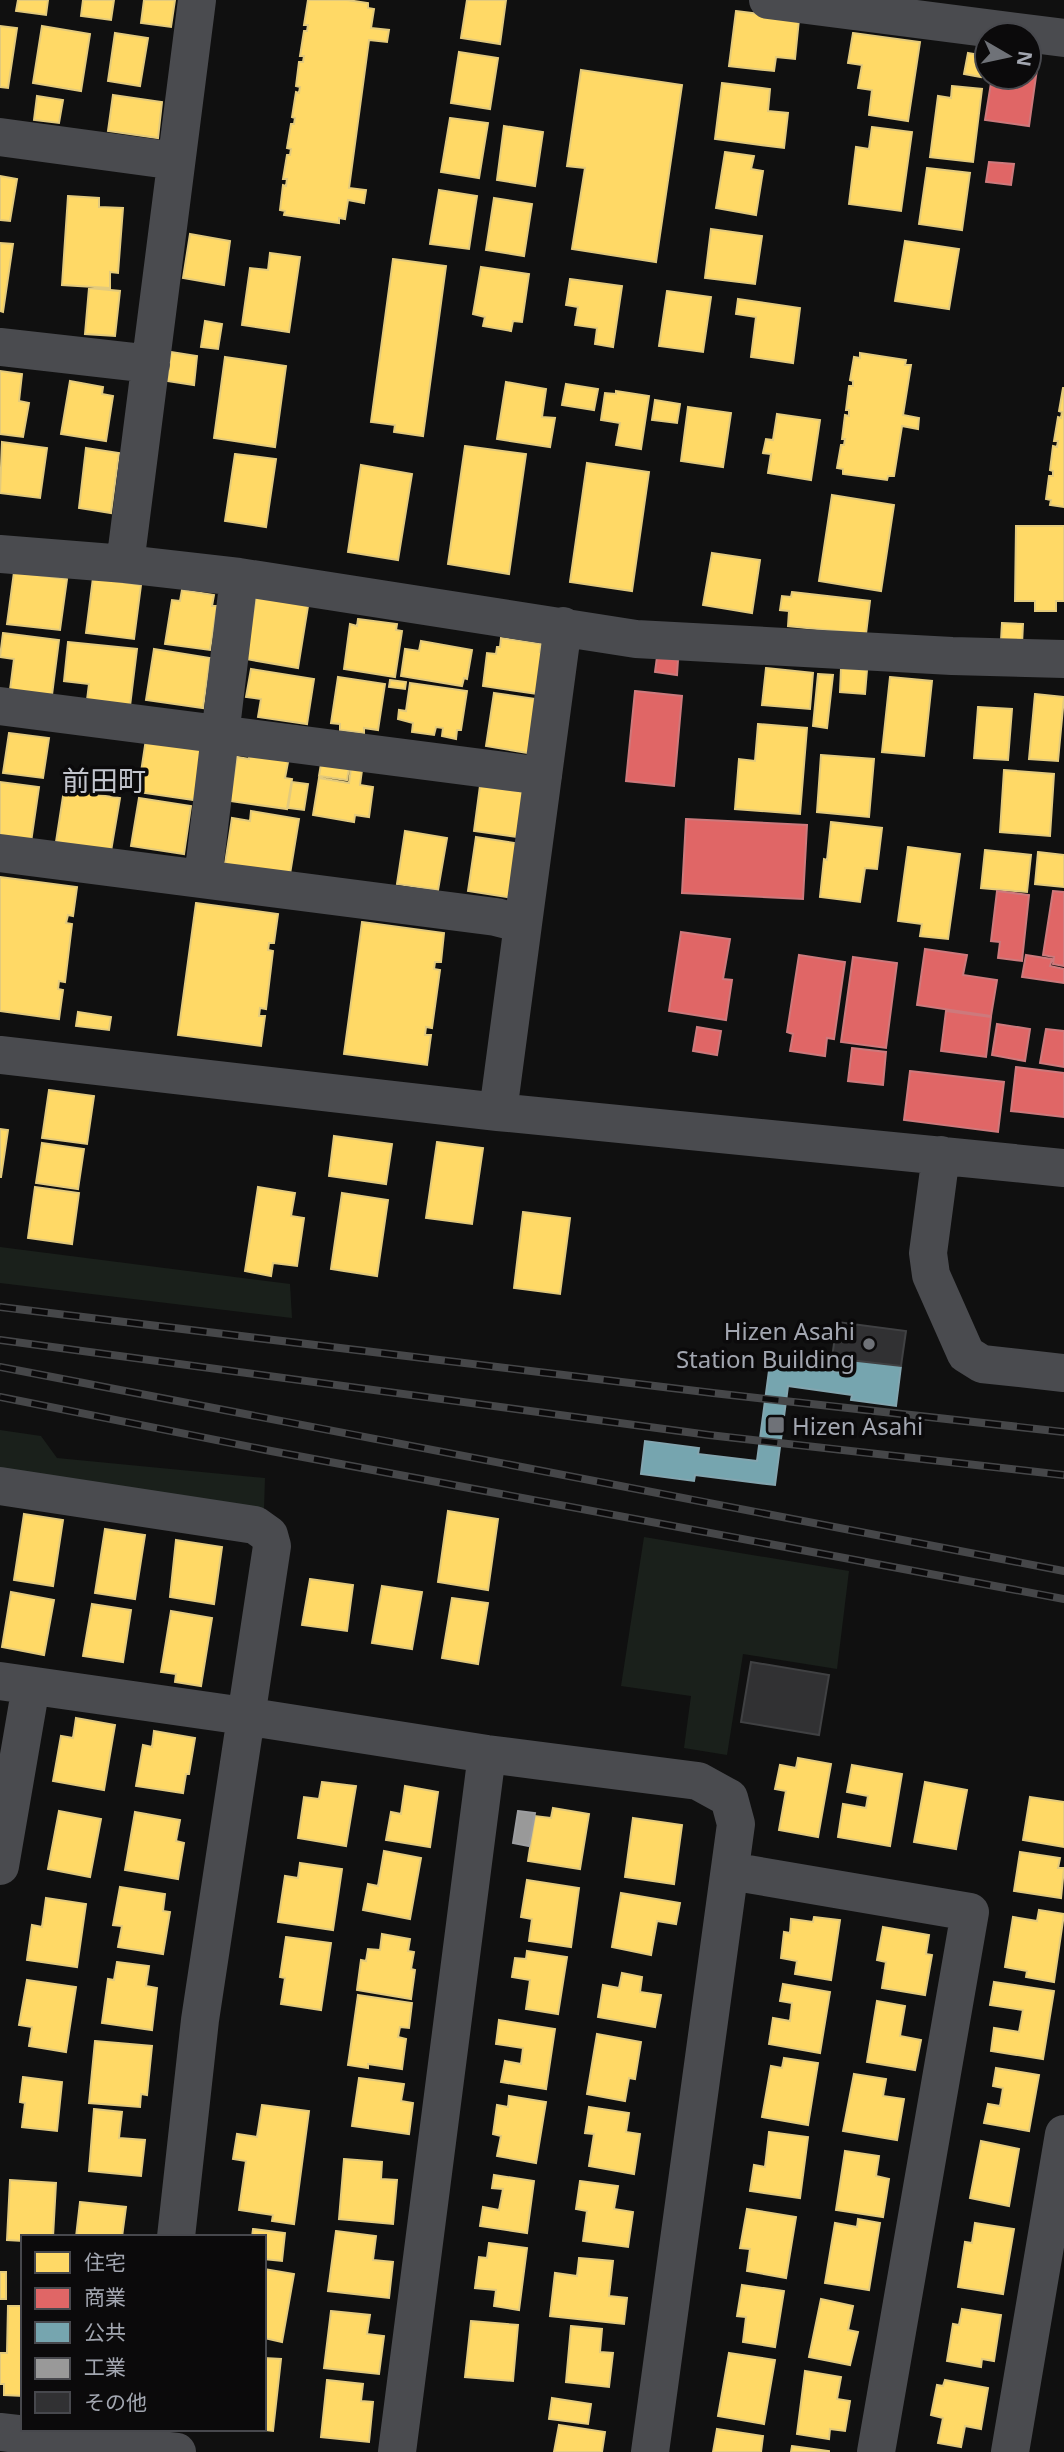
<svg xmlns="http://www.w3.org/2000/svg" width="1064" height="2452" viewBox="0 0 1064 2452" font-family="'Noto Sans','Noto Sans JP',sans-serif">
<rect width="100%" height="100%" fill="#101010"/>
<!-- green -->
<path fill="#1a201b" d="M0,1247l290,37 2,34 -292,-35z
M0,1430l41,6 16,22 208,20 -1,32 -264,-39z
M644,1537l205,34 -12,98 -94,-15 -16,101 -43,-7 7,-52 -70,-10z"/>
<!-- homes -->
<path fill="#ffd966" stroke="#e3ca7c" stroke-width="2" d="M18,0h30l-2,15 -30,-4z
M83,0h31l-3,20 -30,-4z
M144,0h31l-4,27 -30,-4z
M308,0h39l21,3v5l6,1 -3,19 18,2 -2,12 -18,-2 -20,148 17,2 -2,13 -16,-3 -3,19 -6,-1v5l-55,-8 1,-4 -5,-1 3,-25 3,1 1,-7h-4l4,-24h3l1,-6 -4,-1 4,-24h3l1,-6 -3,-1 4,-25 3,1 1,-6 -4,-1 3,-24h4l1,-6h-4l4,-25h3l1,-6h-4z
M467,0h39l-6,44 -39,-6z
M736,11l63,8 -4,40 -19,-2 -2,14 -45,-5z
M0,26l17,2 -9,60 -8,-1z
M42,26l48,8 -9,57 -48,-8z
M115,33l33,5 -8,48 -32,-5z
M853,33l67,9 -12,79 -39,-6 3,-25 -14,-2 4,-23 -14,-2z
M459,52l39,6 -8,51 -39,-6z
M968,53l18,3 -5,21 -17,-3z
M581,70l101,15 -26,177 -84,-13 13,-81 -18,-2z
M722,83l48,6 -2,22 20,2 -4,35 -69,-9z
M952,86l30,3 -9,73 -43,-5 8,-61 13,2z
M113,95l49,7 -4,36 -50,-7z
M37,96l26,4 -4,23 -25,-3z
M450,118l38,5 -9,55 -38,-6z
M504,126l39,6 -8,54 -38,-6z
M872,127l40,5 -11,79 -52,-7 7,-57 13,2z
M725,152l29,4 -3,13 12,2 -7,44 -40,-7z
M927,168l43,5 -8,57 -43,-6z
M0,176l17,3 -7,42 -10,-1z
M439,190l38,6 -8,53 -39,-5z
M68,196l31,2v9l24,1 -5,65 -8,-1v16l-48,-3z
M494,198l38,6 -8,52 -38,-6z
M711,229l51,7 -7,48 -50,-6z
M190,234l40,7 -6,44 -41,-7z
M905,241l54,8 -10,60 -54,-8z
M0,243l13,1 -10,68 -3,-1z
M270,253l30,4 -11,75 -47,-7 8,-57 18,2z
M393,259l53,7 -23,170 -29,-4 1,-7 -24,-3z
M481,267l48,7 -7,48 -9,-1 -2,10 -28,-5 2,-9 -12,-3z
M570,279l52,7 -9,61 -18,-3 2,-16 -22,-3 3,-18 -12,-2z
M89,288l31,3 -5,45 -30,-2z
M667,291l44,6 -8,55 -44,-6z
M738,299l62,9 -7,55 -42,-6 5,-40 -20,-3z
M205,321l17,3 -4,25 -17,-2z
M171,352l26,4 -3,29 -27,-4z
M860,353l46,7 -1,5h6l-8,50 16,3 -1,11 -16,-3 -8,50h-6l-1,4 -44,-6v-5l-6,-1 4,-23h3l1,-6h-3l3,-24 4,1v-6h-3l3,-24h4v-5l-3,-1 4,-23 6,1z
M225,357l61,9 -11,81 -61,-9z
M0,371l22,3 -3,27 10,2 -6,34 -23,-3z
M70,381l33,6 -1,7 11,2 -7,45 -45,-7z
M506,382l40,7 -4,28 13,1 -5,29 -53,-8z
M566,384l32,5 -4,21 -32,-5z
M1063,388h1v119l-14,-2 1,-5 -5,-1 3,-23h4v-5l-3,-1 3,-24 4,1 1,-6h-4l4,-24 3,1 1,-6 -3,-1z
M616,391l33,5 -8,53 -25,-4 4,-22 -19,-3 4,-27 11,1z
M655,400l25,4 -3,19 -25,-3z
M688,407l43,6 -8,54 -42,-6z
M777,414l43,6 -9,60 -43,-7 3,-19 -8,-1 3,-14 7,1z
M2,442l45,6 -7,50 -40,-5z
M465,446l61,8 -17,120 -61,-10z
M86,448l33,5 -8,60 -32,-5z
M235,454l41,5 -10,68 -41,-6z
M587,463l62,9 -17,119 -62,-9z
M361,465l51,9 -14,86 -50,-8z
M832,495l62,10 -13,86 -62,-10z
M1016,526h48v75h-8v10h-21v-10h-20z
M712,553l48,7 -8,53 -49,-8z
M14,572l53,7 -7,51 -53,-6z
M93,578l48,7 -7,54 -48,-6z
M182,590l32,5 -2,11h5l-7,44 -45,-6 7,-44 8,1z
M792,592l78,9 -4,33 -78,-8 1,-15 -9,-1 2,-14 9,1z
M256,597l52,9 -10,62 -52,-9z
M358,619l39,5 -1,6 6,1 -7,46 -51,-8 6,-45 7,2z
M1002,623l21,1 -1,20 -21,-3z
M3,633l56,7 -7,55 -42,-5 4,-31 -14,-2z
M501,638l40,6 -1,8 3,1 -5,41 -55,-8 4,-33 9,1 1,-7h3z
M421,641l51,9 -5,29 -3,-1 -2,8 -61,-10 4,-27 14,2z
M68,642l69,7 -7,57 -43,-6 2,-16 -25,-3z
M154,649l56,9 -7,50 -57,-8z
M766,668l47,5 -3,36 -48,-4z
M841,668l26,2 -2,24 -25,-2z
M251,669l63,10 -7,45 -49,-7 3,-18 -15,-2z
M818,674l15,1 -6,53 -14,-2z
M338,677l47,7 -7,46 -14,-2v5l-24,-3v-6l-9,-1z
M890,677l42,4 -8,75 -42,-4z
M390,680l16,2 -1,7 -16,-2z
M410,683l57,8 -6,39h-4l-1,9 -14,-3 1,-8 -7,-1 -2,8 -22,-3 1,-9 -15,-4 1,-9 7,1z
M494,693l42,6 -8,54 -42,-7z
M1035,694l29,3 -6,64 -29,-2z
M978,707l34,2 -4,51 -34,-2z
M758,724l49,4 -7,86 -65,-5 4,-50 16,2z
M9,733l40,5 -6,40 -40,-5z
M146,739l56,7 -8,54 -56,-8z
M250,751l39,6 -4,21 7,1 -5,30 -57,-8 7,-44 12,2z
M323,752l28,4 -4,24 -28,-4z
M821,755l53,4 -5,58 -52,-5z
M351,768l11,2 -2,15 13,2 -4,30 -14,-2 -1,7 -41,-7 6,-37 30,5z
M1004,770l50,4 -4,62 -50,-4z
M0,782l39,5 -8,55 -31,-5z
M292,782l16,2 -4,26 -16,-2z
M480,786l44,6 -6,45 -44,-6z
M64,790l56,8 -9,53 -55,-9z
M139,798l52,8 -7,48 -53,-8z
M251,811l48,8 -9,55 -65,-10 7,-46 18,3z
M831,822l51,6 -5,41 -12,-1 -5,34 -40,-5 4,-38 3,1z
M405,831l42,7 -9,52 -41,-6z
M476,837l45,7 -8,54 -45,-7z
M908,847l52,7 -12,85 -28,-3 2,-12 -24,-3z
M985,850l46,5 -4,37 -46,-4z
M1038,852l26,3v32l-29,-3z
M0,877l77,10 -4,29 -5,-1 -2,8 6,1 -7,58 -6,-1 -1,8 5,1 -4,29 -59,-8z
M196,903l82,11 -4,29h-5l-1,7 5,1 -7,58 -6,-1 -1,8h6l-4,30 -83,-11z
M362,922l82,11 -3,29h-6l-1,7 6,1 -8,58 -6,-1 -1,8h6l-4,30 -83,-11z
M78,1012l33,5 -2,13 -33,-4z
M49,1090l45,6 -7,48 -45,-6z
M0,1129l8,1 -7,47h-1z
M334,1136l58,8 -6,40 -57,-8z
M437,1142l46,6 -11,76 -46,-6z
M42,1143l42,6 -6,40 -42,-6z
M35,1187l44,6 -7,51 -44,-6z
M258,1187l37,6 -4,23 13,2 -7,48 -24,-3 -2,13 -26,-5z
M342,1193l46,7 -11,76 -46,-7z
M523,1212l47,6 -10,76 -46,-6z
M448,1511l50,8 -10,71 -50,-8z
M24,1514l39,6 -10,66 -39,-6z
M105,1529l40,6 -10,64 -40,-6z
M176,1540l46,7 -8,57 -44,-7z
M310,1579l43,6 -6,46 -45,-6z
M382,1586l40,6 -10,57 -40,-6z
M11,1592l43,8 -10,55 -42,-8z
M452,1598l36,5 -10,61 -36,-6z
M92,1604l39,6 -8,52 -40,-6z
M171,1611l41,7 -11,68 -26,-4 1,-8 -15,-2z
M76,1718l39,7 -11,65 -51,-9 8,-45 12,2z
M154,1731l41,7 -6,36h-3l-3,19 -47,-7 7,-41 9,2z
M798,1758l33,6 -13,73 -39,-7 7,-39 -11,-2 5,-24 16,3z
M852,1765l50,9 -12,72 -52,-9 5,-33 23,4 2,-12 -21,-4z
M322,1782l34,4 -10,60 -48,-8 6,-41 15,2z
M925,1782l42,8 -11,59 -42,-7z
M405,1786l33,6 -8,55 -44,-7 5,-28 10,2z
M1030,1797l34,5v45l-41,-7z
M553,1808l36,6 -9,55 -52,-8 7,-45 16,2z
M59,1811l42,8 -11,58 -42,-8z
M135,1812l45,8 -4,21 8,2 -6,36 -53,-9z
M633,1818l49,7 -8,59 -49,-7z
M384,1851l37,7 -11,61 -47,-9 5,-26 10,2z
M1020,1852l40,6 -2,10h6l-3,30 -47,-7z
M300,1863l42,6 -9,61 -55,-8 7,-46 13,2z
M527,1880l52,8 -8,59 -42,-6 3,-22 -11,-2z
M120,1887l45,7 -2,17 7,1 -7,42 -45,-7 4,-21 -9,-1z
M621,1893l59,10 -4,21 -19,-3 -6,34 -39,-8z
M46,1898l40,6 -9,63 -50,-7 5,-35 10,2z
M1039,1910l25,4 -10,68 -28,-5 1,-6 -22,-4 8,-50 24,4z
M814,1917l26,3 -9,60 -36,-6 2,-13 -16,-3 3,-26 6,1 1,-14 22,3z
M883,1927l46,8 -3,19 6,1 -7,40 -43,-7 4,-26 -9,-2z
M382,1934l28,5 -2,12 6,1 -3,17 4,1 -4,29 -54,-9 4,-30 5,1 2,-12 12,1z
M286,1937l45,6 -10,67 -40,-6 4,-26 -5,-1z
M527,1951l40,6 -9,57 -32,-5 4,-29 -18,-3 3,-19 11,1z
M117,1962l32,4 -3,20 11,2 -5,42 -50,-7 6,-44 6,1z
M622,1973l20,4 -2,15 21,3 -6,32 -57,-10 5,-32 16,3z
M27,1980l49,7 -10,65 -37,-6 3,-19 -13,-2z
M994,1982l60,9 -11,68 -52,-8 3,-23 25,4 4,-22 -33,-5z
M783,1984l47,8 -10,61 -51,-9 4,-26 17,3 2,-18 -12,-2z
M358,1995l54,8 -3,25 -9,-1 -2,10 8,2 -4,30 -34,-5v4l-20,-3z
M877,2001l28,5 -5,30 21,4 -6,30 -48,-8z
M499,2020l56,9 -9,60 -45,-7 4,-21 16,3 2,-16 -27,-4z
M597,2034l44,8 -6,37 -6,-1 -4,23 -38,-7z
M95,2041l57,5 -5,49 -6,-1 -1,13 -51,-4z
M784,2058l34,5 -10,62 -46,-8 9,-51 11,2z
M996,2068l43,7 -10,56 -45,-8 4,-19 12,2 3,-18 -10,-2z
M854,2074l32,5 -3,17 21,3 -7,41 -54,-9z
M23,2077l39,5 -5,49 -35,-4 3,-24 -5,-1z
M359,2078l45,6 -3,17 12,2 -4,31 -57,-8z
M509,2096l37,6 -10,61 -39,-7 4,-20 -8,-2 4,-29 11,2z
M262,2105l47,6 -15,113 -22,-3 1,-6 -34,-5 7,-49 -13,-2 4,-25 20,3z
M589,2107l40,6 -3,19 14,2 -6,40 -45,-8 5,-32 -9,-1z
M94,2109l28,3 -3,26 26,2 -4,36 -52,-5z
M769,2132l39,5 -8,61 -50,-7 4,-26 11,2z
M981,2141l38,8 -10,57 -39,-8z
M845,2151l34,5 -3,20 13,3 -6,38 -47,-7z
M344,2159l38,3 -1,17 16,1 -4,44 -54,-5z
M494,2175l40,6 -7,52 -47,-7 3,-19 16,3 4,-21 -11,-1z
M10,2180l46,3 -3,54h-30v4l-16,-1z
M580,2181l38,5 -4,23 19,3 -5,35 -45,-6 4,-30 -11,-2z
M80,2202l46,5 -4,30h-46z
M747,2209l49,8 -10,61 -39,-7 3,-22 -10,-1z
M858,2219l22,4 -11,67 -44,-7 10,-60 22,4z
M975,2223l39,6 -11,65 -45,-7 7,-45 7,1z
M253,2229l32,4 -3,28 -18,-2v-22h-12z
M336,2231l40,5 -3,24 20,2 -4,36 -61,-7z
M489,2243l38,5 -8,62 -25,-4 2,-16 -21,-2 4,-31 8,1z
M579,2258l34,3 -4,35 18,2 -3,26 -74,-8 5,-43 22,3z
M264,2269l30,5 -12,68 -18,-4z
M0,2272h6v27h-6z
M742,2285l42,6 -9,56 -32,-5 3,-25 -9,-1z
M821,2299l32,7 -5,24 10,2 -8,33 -41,-8z
M8,2306h15v90l-19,-1v-11h-4v-31h7z
M962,2309l39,6 -7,46 -12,-2 -1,8 -34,-6 6,-37 6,1z
M331,2311l39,4 -3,19 17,2 -5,38 -55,-6z
M471,2321l47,4 -5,56 -48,-4z
M571,2326l31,3 -2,23 13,1 -4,34 -43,-5z
M729,2353l46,7 -11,64 -46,-8z
M264,2358l17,1 -8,72 -17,-2h8z
M805,2371l36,6 -4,22 13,2 -5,30 -15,-2 -1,10 -32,-5z
M327,2380l36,4 -2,17 12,1 -4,40 -48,-5z
M945,2380l43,8 -7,41 -16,-3 -4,21 -23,-4 5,-25 -12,-3 6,-30 6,1z
M552,2398l39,6 -3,20 -39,-5z
M559,2425l46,7 -3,20h-48z
M717,2429l46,7 -2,16h-48z
M792,2446l37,5v1h-38z"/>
<!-- shops -->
<path fill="#e06666" stroke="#cd797c" stroke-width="2" d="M1029,54l10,1 -10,71 -44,-6 7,-43h37z
M989,162l25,2 -3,21 -25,-3z
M657,657l21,3 -1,15 -22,-3z
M635,691l47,5 -8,90 -48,-5z
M686,819l121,6 -4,74 -121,-6z
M997,891l32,4 -7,66 -24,-3 2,-16 -9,-1z
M1053,891l11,1v74l-11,-2 1,-7 -11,-2z
M681,932l49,7 -7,40 9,1 -6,40 -57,-9z
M925,949l42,6 -4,20 34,5 -6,36 -74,-11z
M799,955l46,7 -11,77 -7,-1 -2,18 -35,-5 3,-17 -6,-2z
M1026,955l26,4 -2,7 14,3v14l-42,-6z
M853,957l44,6 -11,85 -45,-6z
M946,1011l45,6 -5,40 -45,-6z
M997,1024l33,5 -5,32 -33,-6z
M697,1027l24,4 -4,24 -24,-4z
M1046,1029l18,2v36l-24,-4z
M852,1048l34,4 -3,33 -35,-4z
M1016,1067l48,6v44l-53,-6z
M910,1071l94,11 -6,50 -94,-12z"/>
<!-- public -->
<path fill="#76a5af" stroke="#83a5af" stroke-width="2" d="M856,1360l45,6 -5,40 -45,-6 1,-5 -64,-9 -13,99 -80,-10 -1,6 -53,-7 4,-33 54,7 -1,6 59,7 13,-98 85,11z"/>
<!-- industry -->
<path fill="#999" stroke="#9c9da0" stroke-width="2" d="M518,1811l17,2 -6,33 -16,-3z"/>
<!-- building -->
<path fill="#313133" stroke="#404143" stroke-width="2" d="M837,1322l69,9 -5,35 -69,-8z
M751,1662l78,13 -10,60 -78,-13z"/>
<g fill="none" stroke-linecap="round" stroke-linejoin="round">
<!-- minor -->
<path stroke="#4a4b4f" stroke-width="38" d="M768,0l296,38
M0,137l176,24
M0,347l151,17
M0,554l125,10 114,13 397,62 316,17 112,3
M125,564l72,-564
M0,706l543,70
M0,853l496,64 27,7 -25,188
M203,878l36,-301
M523,924l40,-298
M0,1055l498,57 566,56
M941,1155l-13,98 3,22 35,79 16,10 82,9
M0,1486l255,39 14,10 3,11 -72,474 -24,217
M0,1681l244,35 243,38 211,27 31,17 7,26 -86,628
M0,1866l31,-180
M730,1871l240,41 -94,540
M0,2432l177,20
M397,2452l90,-698
M1010,2452l54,-318"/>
<!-- rail casing -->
<g stroke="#464749" stroke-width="8">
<path id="rail" d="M0,1307l713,86 351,39
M0,1340l709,95 355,40
M0,1367l1064,204
M0,1397l271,54 793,148"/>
</g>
<!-- rail -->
<use href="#rail" stroke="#0b0a0b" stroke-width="5" stroke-dasharray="16" stroke-linecap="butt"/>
</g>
<!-- markers -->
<g fill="#6f7278" stroke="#0b0a0b" stroke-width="2.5">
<circle cx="869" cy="1344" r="7"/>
<rect x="767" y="1416" width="18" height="18" rx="3.5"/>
</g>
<g text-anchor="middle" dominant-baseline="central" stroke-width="7" stroke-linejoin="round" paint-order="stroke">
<!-- poi labels -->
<g font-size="24" fill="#a2a6b0" stroke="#0b0a0b" text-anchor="end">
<text x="855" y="1330">Hizen Asahi<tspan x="855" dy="28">Station Building</tspan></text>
<text x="792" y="1425" text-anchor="start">Hizen Asahi</text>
</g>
<!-- quarter labels -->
<g font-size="28" fill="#c2c5cd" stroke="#0b0a0b">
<text x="104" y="780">前田町</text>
</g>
</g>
<!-- legend -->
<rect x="21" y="2235" width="245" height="196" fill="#0b0a0b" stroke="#47484d" stroke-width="2"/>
<rect x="35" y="2252" width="35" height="21" fill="#ffd966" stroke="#47484d" stroke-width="2"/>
<text x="84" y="2270" font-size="21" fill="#a2a6b0">住宅</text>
<rect x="35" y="2288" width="35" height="21" fill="#e06666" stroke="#47484d" stroke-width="2"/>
<text x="84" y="2305" font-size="21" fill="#a2a6b0">商業</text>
<rect x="35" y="2322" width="35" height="21" fill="#76a5af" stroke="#47484d" stroke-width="2"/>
<text x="84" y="2340" font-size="21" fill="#a2a6b0">公共</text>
<rect x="35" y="2358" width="35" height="21" fill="#999999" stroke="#47484d" stroke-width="2"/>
<text x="84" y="2375" font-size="21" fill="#a2a6b0">工業</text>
<rect x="35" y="2392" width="35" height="21" fill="#313133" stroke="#47484d" stroke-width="2"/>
<text x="84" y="2410" font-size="21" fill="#a2a6b0">その他</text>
<!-- north arrow -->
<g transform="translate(1008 56) rotate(99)"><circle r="33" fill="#0b0a0b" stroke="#47484d" stroke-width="2"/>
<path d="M0-5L12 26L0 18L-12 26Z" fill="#6f7278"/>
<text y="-10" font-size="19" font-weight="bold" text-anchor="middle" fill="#a2a6b0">N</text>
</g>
</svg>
